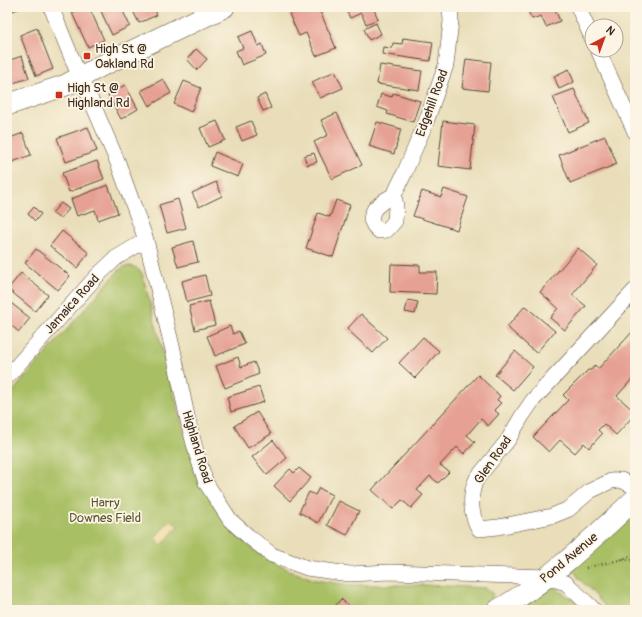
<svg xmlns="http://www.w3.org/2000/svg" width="642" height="617" viewBox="0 0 642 617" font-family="Pangolin,sans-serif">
<rect width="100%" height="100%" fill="#fcf5e5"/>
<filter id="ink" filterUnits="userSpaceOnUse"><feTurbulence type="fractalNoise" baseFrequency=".025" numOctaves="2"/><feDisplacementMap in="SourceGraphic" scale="8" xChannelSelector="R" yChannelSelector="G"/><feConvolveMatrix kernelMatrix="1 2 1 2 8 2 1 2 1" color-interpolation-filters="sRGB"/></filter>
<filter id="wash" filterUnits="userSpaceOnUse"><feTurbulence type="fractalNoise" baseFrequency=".012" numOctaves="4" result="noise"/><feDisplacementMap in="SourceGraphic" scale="16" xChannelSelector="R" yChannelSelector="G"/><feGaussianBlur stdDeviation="0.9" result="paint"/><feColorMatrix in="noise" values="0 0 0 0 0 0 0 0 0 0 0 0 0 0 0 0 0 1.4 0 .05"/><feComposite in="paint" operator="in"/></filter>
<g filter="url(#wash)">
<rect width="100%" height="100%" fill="#e9deb9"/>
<!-- green -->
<path fill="#a8bf64" stroke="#727441" d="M129,266l6,1 7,6 42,158 49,101 25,21 18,11 20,9 20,7 34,5h74l62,3c17,9 -4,18 -12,22h-467v-212l112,-128 4,-3z
M635,513v97h-27l-18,-21 -10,-9 -6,-9 1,-6z
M551,585l31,21 4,4h-74z"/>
<!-- sand -->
<path fill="#eeda9e" stroke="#94825e" d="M170,519l8,7 -16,19 -7,-7z"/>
<g id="blocks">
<!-- building -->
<path fill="#e6a194" d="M7,7h16l-16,6z
M85,7h4l15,33 -16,7 -16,-34z
M99,7h22l9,19 -18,9z
M131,7h23l3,8 -18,8z
M306,7h12l18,41 -20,8 -10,-23 -7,3 -10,-22z
M345,7h28l5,12 -12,5 -5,-11 -11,5z
M526,7h28l6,14 -14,6 -5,-11 -9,3z
M376,23l5,11 -12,6 -5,-11z
M37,28l16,41 -17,7 -16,-41z
M252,31l6,15 4,-2 4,11 -24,10 -6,-14 7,-3 -5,-11z
M403,38l30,4 -3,19 -48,-7 1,-7 9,1 1,-5 9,1z
M196,49l11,10 -10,11 -10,-11z
M22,56l7,22 -22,7v-24z
M466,59l25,3 -3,29 -26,-3z
M380,65l42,6 -3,19 -42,-6z
M569,69l5,13 -15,7 -5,-13z
M335,71l8,17 -23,10 -8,-16z
M163,79l8,14 -22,13 -8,-15z
M184,81l17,7 -10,24 -17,-8z
M125,85l13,24 -17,10 -13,-24z
M574,89l15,34 -21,9 -15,-35z
M393,93l27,8 -7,21 -26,-8 1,-3 -11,-4 4,-13 11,3z
M265,94l6,14 -8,3 -6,-13z
M337,113l25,52 -30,14 -18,-37 14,-7 -7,-15z
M217,121l8,19 -17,7 -8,-19z
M251,121l6,14 -15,6 -6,-14z
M443,121l32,4 -5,45 -32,-4z
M377,122l24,7 -7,25 -25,-8z
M88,127l9,24 -31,11 -9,-24z
M23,133l8,22 -24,9v-25z
M605,136l12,28 -47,19 -11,-28z
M215,152l28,12 -5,13 -28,-11z
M314,153l3,9 -10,3 -3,-9z
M97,161l7,18 -35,13 -7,-19z
M216,182l6,14 -23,11 -7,-14z
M108,185l10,28 -20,7 -3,-10 -18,6 -6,-17z
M444,189l24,8 -11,33 -44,-14 9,-25 19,6z
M178,199l8,29 -19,5 -8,-28z
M336,200l14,5 -17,52 -27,-9 12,-35 12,4z
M61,203l8,6 -9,10 -8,-6z
M34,207l7,7 -6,7 -7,-7z
M62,231l27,22 -12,15 -27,-22z
M193,241l5,21 -20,5 -6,-20z
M578,248l19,17 -25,30 14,11 -21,24 -15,-12 8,-10 -18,-16z
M36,249l34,27 -12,14 -33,-27z
M391,264l29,1v7h17l-1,22 -46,-2z
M21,273l27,22 -13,16 -27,-22z
M205,275l5,21 -23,6 -5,-21z
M7,300l23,18 -11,14 -12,-10z
M408,300l10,2 -3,12 -10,-2z
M209,301l6,24 -20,5 -6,-24z
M525,306l30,25 -19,22 -29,-26z
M361,314l26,24 -14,15 -26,-24z
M230,326l3,8 6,-3 6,13 -30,12 -8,-20z
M635,329v47l-18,20 18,16v2l-19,21 -12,-11 -6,6 4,4 -13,14 -5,-5 -9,10 -15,-13 -11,12 -16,-15 35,-37 -5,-5 25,-25h3l4,-5 3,4z
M423,337l16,14 -24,27 -16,-15z
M515,351l18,16 -20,23 -18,-15z
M238,357l3,10 13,-5 5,12 -34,14 -9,-22z
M478,375l22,21 -3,4 4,3 -7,7 5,4 -11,12 -7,-7 -14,16 8,7 -11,12 -7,-7 -17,18 9,7 -11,11 -8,-7 -13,14 6,5 -12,13 -9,-8 -9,9 -21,-19z
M259,387l5,15 -33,10 -4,-15z
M257,412l14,22 -23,14 -14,-22z
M273,440l14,18 -20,17 -15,-18z
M299,468l12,10 -21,23 -16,-15 16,-17 4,4z
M319,488l13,7 -14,28 -19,-11 10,-20 6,3z
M339,501l20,10 -12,24 -20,-10z
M341,599l13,11h-22z"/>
</g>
</g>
<g filter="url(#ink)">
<use href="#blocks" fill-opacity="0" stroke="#554535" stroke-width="1"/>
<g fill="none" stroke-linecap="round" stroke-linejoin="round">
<!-- street casing -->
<g stroke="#554535" stroke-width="16">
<path id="street" d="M51,7l29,71 8,15 30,70 28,77 27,110 16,75 8,30 9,28 24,37 18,16 24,19 35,13 42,6 41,-2 157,5 19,6 28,27
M578,7l14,31
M598,50l37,82
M394,195l2,11 -1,15 -8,9 -8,1 -5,-5 -3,-6 1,-6 3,-6 10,-8 9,-5 10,-21 22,-52 20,-57 5,-44 -1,-14
M635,290l-102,110 -11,16 -14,24 -31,38c-8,15 -7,36 2,51l19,-2 54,-11 17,-7 21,-18 21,-10 10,-1 14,7
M7,377l89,-100 20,-19 30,-18"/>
</g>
<!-- secondary casing -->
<g stroke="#554535" stroke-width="22">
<path id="secondary" d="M7,105l59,-20 33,-18 125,-60
M498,610c51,-29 94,-71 137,-111"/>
</g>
<!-- path -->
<path stroke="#554535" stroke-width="2.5" stroke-dasharray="1 3" stroke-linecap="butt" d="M623,559l12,2
M586,568c16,-5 33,-6 49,-14"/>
<!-- street -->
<use href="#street" stroke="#fff" stroke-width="15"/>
<!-- secondary -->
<use href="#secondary" stroke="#fff" stroke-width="21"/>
</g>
</g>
<!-- markers -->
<g fill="#c8321e" stroke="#fcf5e5" stroke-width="1.5">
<rect x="83" y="52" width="8" height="8" rx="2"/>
<rect x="55" y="91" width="8" height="8" rx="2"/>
</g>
<g text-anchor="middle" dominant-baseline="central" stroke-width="3.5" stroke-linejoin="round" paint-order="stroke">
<!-- poi labels -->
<g font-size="13" fill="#3b2a1e" stroke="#fcf5e5" text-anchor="start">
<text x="95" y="49">High St @<tspan x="95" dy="15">Oakland Rd</tspan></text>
<text x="67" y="88">High St @<tspan x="67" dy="15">Highland Rd</tspan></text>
</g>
<!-- street labels -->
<g font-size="13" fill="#3b2a1e" stroke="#fcf5e5">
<text transform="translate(432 103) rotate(-70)">Edgehill Road</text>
<text transform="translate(72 304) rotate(-48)">Jamaica Road</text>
<text transform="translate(197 447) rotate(73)">Highland Road</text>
<text transform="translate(493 460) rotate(-55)">Glen Road</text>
<text transform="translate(569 558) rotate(-40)">Pond Avenue</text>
</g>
<!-- park labels -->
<g font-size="13" fill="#5c5733" stroke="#fcf5e5">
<text x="105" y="503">Harry<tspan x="105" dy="15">Downes Field</tspan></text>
</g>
</g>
<!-- margin -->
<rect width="642" height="617" fill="none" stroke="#fcf5e5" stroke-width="24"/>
<!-- north arrow -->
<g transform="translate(604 38) rotate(41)"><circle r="19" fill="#fcf5e5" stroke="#afa495"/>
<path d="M0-3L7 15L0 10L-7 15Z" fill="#c8321e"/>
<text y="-6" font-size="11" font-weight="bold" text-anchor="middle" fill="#3b2a1e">N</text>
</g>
</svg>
